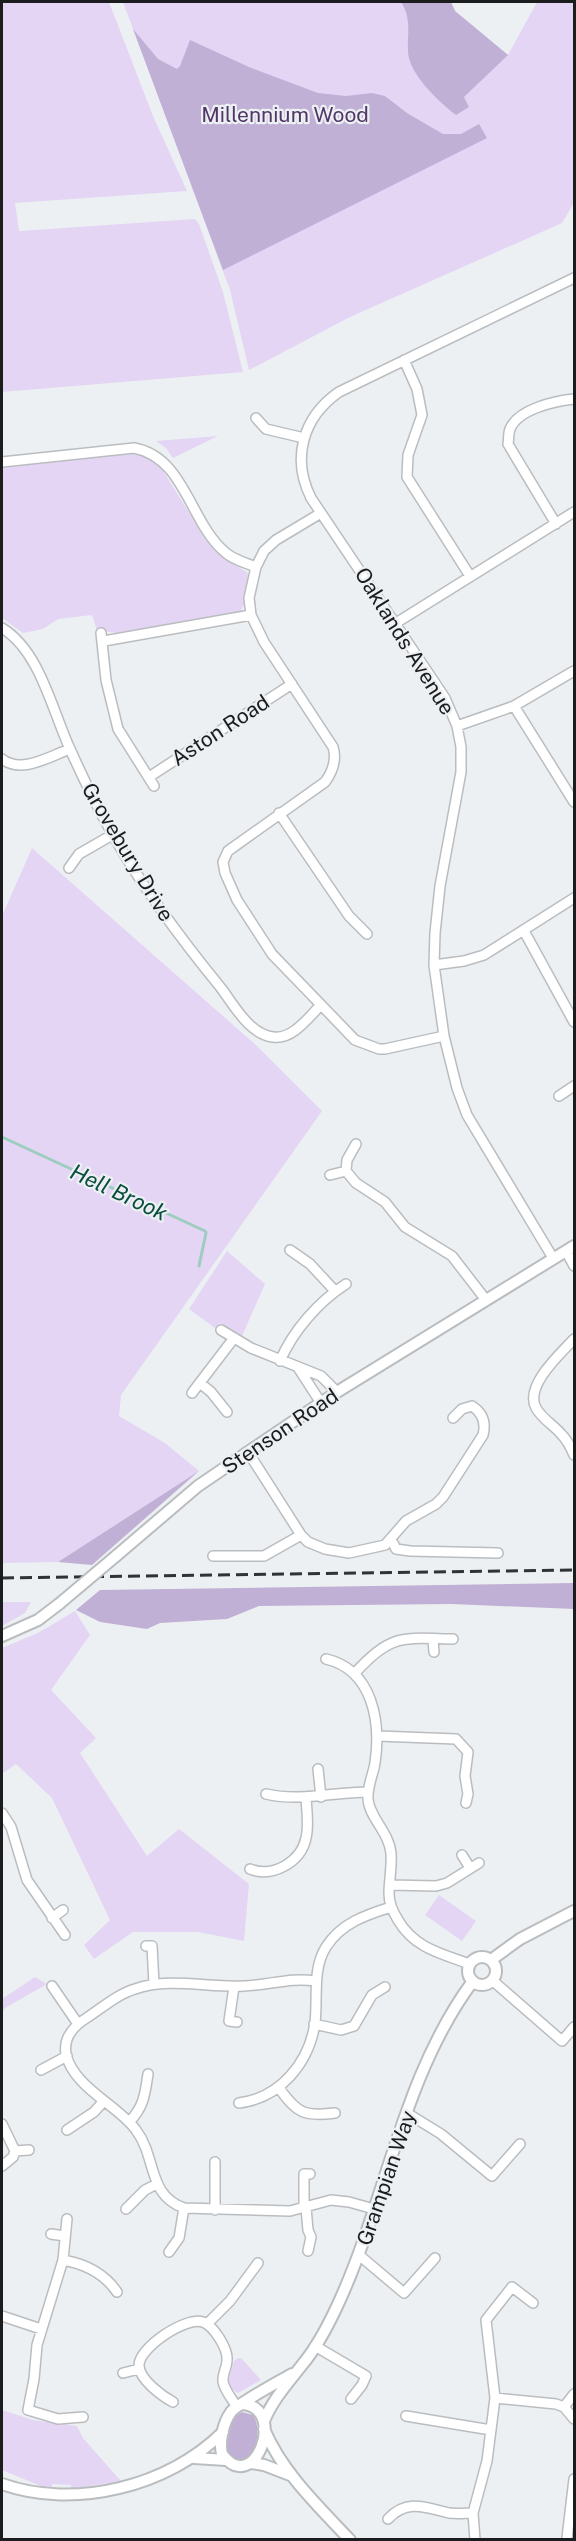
<svg xmlns="http://www.w3.org/2000/svg" width="576" height="2541" viewBox="0 0 576 2541" font-family="'Public Sans',sans-serif">
<rect width="100%" height="100%" fill="#edf0f3"/>
<!-- green -->
<path fill="#e4d5f5" d="M2,2h107l44,114 34,75 -172,12 4,28 176,-12 4,5 24,68 20,80 -241,20z
M123,2h328l4,9 53,44 29,-53h37v201l-12,20 -212,94 -101,53 -19,-80z
M218,436l-45,22 -7,-10 -10,-7z
M126,453l20,3 13,8 45,73 17,19 27,17 -3,30 -5,9 -124,21 -19,-3 -5,-15 -34,4 -15,10 -20,4 -21,-15v-150z
M32,848l225,198 65,65 -201,284 -2,21 46,27 34,28 -141,91 -56,1v-647z
M227,1251l38,33 -23,52 -22,-13 -5,5 -26,-19z
M2,1602h29l-6,11 -23,13z
M75,1611l15,24 -39,55 45,48 -16,15 67,103 32,-27 70,55 -5,57 -46,-9h-65l-39,27 -10,-14 26,-25 -58,-122 -36,-34 -14,10v-126l36,-15z
M439,1895l37,26 -14,20 -37,-26z
M35,1977l12,7 -42,24 -3,5v-14z
M238,2358l4,1 19,21 -23,13 -5,-3 -5,-8 6,-21z
M2,2410l31,10 44,6 6,12 38,43 -50,8v-4l-19,-1v5h-4l-46,-19z"/>
<!-- forest -->
<path fill="#c1b0d5" d="M401,2h50l4,9 53,44 -44,42 5,10 -13,8c-17,-13 -47,-41 -48,-63 -1,-19 4,-33 -7,-50z
M133,29l25,30 19,10 3,-3 10,-26 59,27 69,26 28,3 26,-3 13,3 22,17 36,21h18l18,-10 8,14 -264,132z
M199,1471l-107,94 -34,-3z
M574,1583v26l-123,-5 -192,2 -32,13 -67,4 -13,6 -47,-7 -24,-12 24,-20z
M242,2412l11,3c7,8 5,31 -1,40 -7,9 -24,6 -25,-6 -1,-4 1,-10 2,-14 2,-10 3,-18 13,-23z"/>
<g fill="none" stroke-linecap="round" stroke-linejoin="round">
<!-- stream -->
<path stroke="#9dcdbe" stroke-width="3" d="M2,1137l203,94 1,2 -7,33"/>
<!-- minor casing -->
<g stroke="#babdc0" stroke-width="12">
<path id="minor" d="M404,360l13,29 5,26 -14,40 -1,22 63,99
M256,418l10,11 38,9
M2,462l132,-14c51,9 56,76 92,105 8,7 20,10 30,14
M321,513l-45,27 -12,11 -8,16 -7,31 2,17 13,27 69,105c4,13 0,24 -8,35l-97,69 -5,11 2,11 12,27 35,54 83,86 24,9h6l59,-13
M556,524l-48,-80c1,-4 0,-10 2,-15 8,-20 45,-28 64,-30
M396,623l178,-111
M2,628c38,23 50,82 68,121 13,29 27,58 43,86 31,55 68,104 108,153 13,17 28,46 52,49 19,3 35,-19 47,-31
M101,633l5,47 12,49 36,57
M104,641l147,-26
M514,706l60,96
M457,726l57,-20 60,-35
M2,759c20,15 46,-2 68,-10
M149,777l143,-93
M279,813l70,103 18,18
M69,868l10,-14 33,-19
M524,931l50,91
M434,965l30,-4 20,-6 90,-57
M559,1096l15,-10
M346,1171l10,12 29,19 20,25 47,29 34,44
M330,1175l16,-4 1,-11 9,-16
M290,1250l20,14 25,27
M566,1251l8,15
M553,1258l-86,-143 -10,-27 -13,-52 -10,-71 1,-32 5,-47 21,-114v-25l-4,-21 -12,-28 -134,-200c-20,-40 -8,-81 28,-106l235,-114
M221,1330l30,18 70,28 16,16
M574,1339c-13,14 -50,47 -38,69 6,11 19,18 26,27 5,5 9,13 12,20
M280,1361c13,-30 38,-59 66,-77
M299,1369l22,34
M200,1383l11,9 16,20
M192,1393l42,-55
M248,1452l53,83 7,7 17,7 24,4 36,-8 21,-24 30,-17 7,-7 40,-62c3,-12 0,-22 -11,-29l-10,3 -9,9
M391,1539l5,10 14,2 88,2
M213,1556h51l37,-21
M433,1639l1,13
M326,1659c47,11 55,63 49,104 -2,12 -8,24 -7,36 1,18 21,33 23,54 1,14 -2,28 -2,41 0,10 4,18 9,26 16,28 44,34 72,44
M355,1673c36,-40 48,-35 98,-34
M378,1736l78,3 12,13 -3,24 3,18 -2,9
M318,1769l3,28
M266,1794c35,8 67,-2 102,-2
M2,1813l9,14 16,53 38,55
M462,1855l8,13
M250,1869c23,9 51,-7 56,-31 3,-12 1,-27 0,-39
M390,1885l46,1 11,-3 32,-20
M52,1918l11,-8
M146,1946h6l2,38
M492,1980l70,61 12,-14
M316,1981c-27,-4 -45,4 -72,5 -36,2 -74,-9 -109,3 -17,5 -32,18 -47,28 -13,8 -25,19 -22,37 7,33 53,52 70,76 21,28 11,65 48,78l106,3 41,-11 18,2 25,7
M52,1986l26,38
M234,1987l-5,34 8,1
M314,2024l27,6 13,-4 18,-31 13,-8
M41,2070l26,-14
M279,2088c18,25 25,29 56,25
M239,2103c41,-5 70,-40 76,-80 3,-25 -3,-54 11,-76 15,-24 40,-32 65,-40
M407,2113l34,21 51,42 28,-32
M129,2122c15,-15 16,-28 19,-48
M2,2124l13,27 -2,6 -11,9
M67,2130l27,-18 9,-10
M15,2151l14,-1
M215,2162v48
M304,2208v-34h6
M306,2208l2,22 3,7 -3,14
M126,2209l19,-19 12,-6
M67,2219l-4,41 -26,85 -3,34 -6,31 30,9 25,-2
M51,2234l14,2
M169,2252l10,-14 5,-30
M359,2255l45,38 31,-35
M63,2260c23,4 41,13 54,32
M2,2316l39,13
M207,2324l23,-23 28,-38
M315,2346l51,30 -4,9 -11,14
M123,2373l16,-4
M495,2398l61,6 8,3 10,12
M173,2402c-11,-6 -33,-22 -34,-36 -1,-18 47,-50 64,-44 11,4 25,27 24,38 0,8 -5,14 -4,22 2,9 9,17 14,25
M564,2407l10,-13
M406,2416l85,14
M388,2519c19,-21 39,-11 61,-6 8,1 17,0 24,0
M567,2538l7,-59
M475,2540l-2,-27 14,-52 8,-63 -9,-78 26,-33 21,16"/>
</g>
<!-- tertiary casing -->
<g stroke="#babdc0" stroke-width="14">
<path id="tertiary" d="M116,1556l82,-70 50,-34 89,-60 237,-146
M2,1636l36,-16 21,-16
M468 1971a14 14 0 1 1 28 0a14 14 0 1 1-28 0Z
M491,1960l29,-21 54,-28
M243,2404c45,4 11,94 -21,50 -3,-12 1,-31 9,-42 6,-8 49,-31 61,-38
M264,2421c9,-22 24,-38 38,-56 16,-19 27,-41 37,-63 48,-105 64,-227 134,-321
M264,2429c18,43 54,77 86,111
M194,2458l32,2
M251,2463l13,2 26,10
M2,2484c73,26 167,2 221,-52"/>
</g>
<!-- minor -->
<use href="#minor" stroke="#fff" stroke-width="9"/>
<!-- tertiary -->
<use href="#tertiary" stroke="#fff" stroke-width="10"/>
<!-- rail -->
<path stroke="#303233" stroke-width="3" stroke-dasharray="12 6" stroke-linecap="butt" d="M2,1578l572,-8"/>
<!-- tertiary-bridge casing -->
<g stroke="#babdc0" stroke-width="14" stroke-linecap="butt">
<path id="tertiary-bridge" d="M59,1604l57,-48"/>
</g>
<!-- tertiary-bridge -->
<use href="#tertiary-bridge" stroke="#fff" stroke-width="10"/>
</g>
<g text-anchor="middle" dominant-baseline="central" stroke-width="4.5" stroke-linejoin="round" paint-order="stroke">
<!-- park labels -->
<g font-size="21" fill="#503768" stroke="#edf0f3">
<text x="285" y="114">Millennium Wood</text>
</g>
<!-- street labels -->
<g font-size="21" fill="#1a1c1d" stroke="#edf0f3">
<text transform="translate(405 641) rotate(58)">Oaklands Avenue</text>
<text transform="translate(220 730) rotate(-33)">Aston Road</text>
<text transform="translate(128 852) rotate(59)">Grovebury Drive</text>
<text transform="translate(280 1431) rotate(-34)">Stenson Road</text>
<text transform="translate(386 2178) rotate(-71)">Grampian Way</text>
</g>
<!-- water labels -->
<g font-size="22" font-style="italic" fill="#094d3f" stroke="#edf0f3">
<text transform="translate(119 1192) rotate(25)">Hell Brook</text>
</g>
</g>
<!-- border -->
<rect width="576" height="2541" fill="none" stroke="#1a1c1d" stroke-width="6"/>
</svg>
